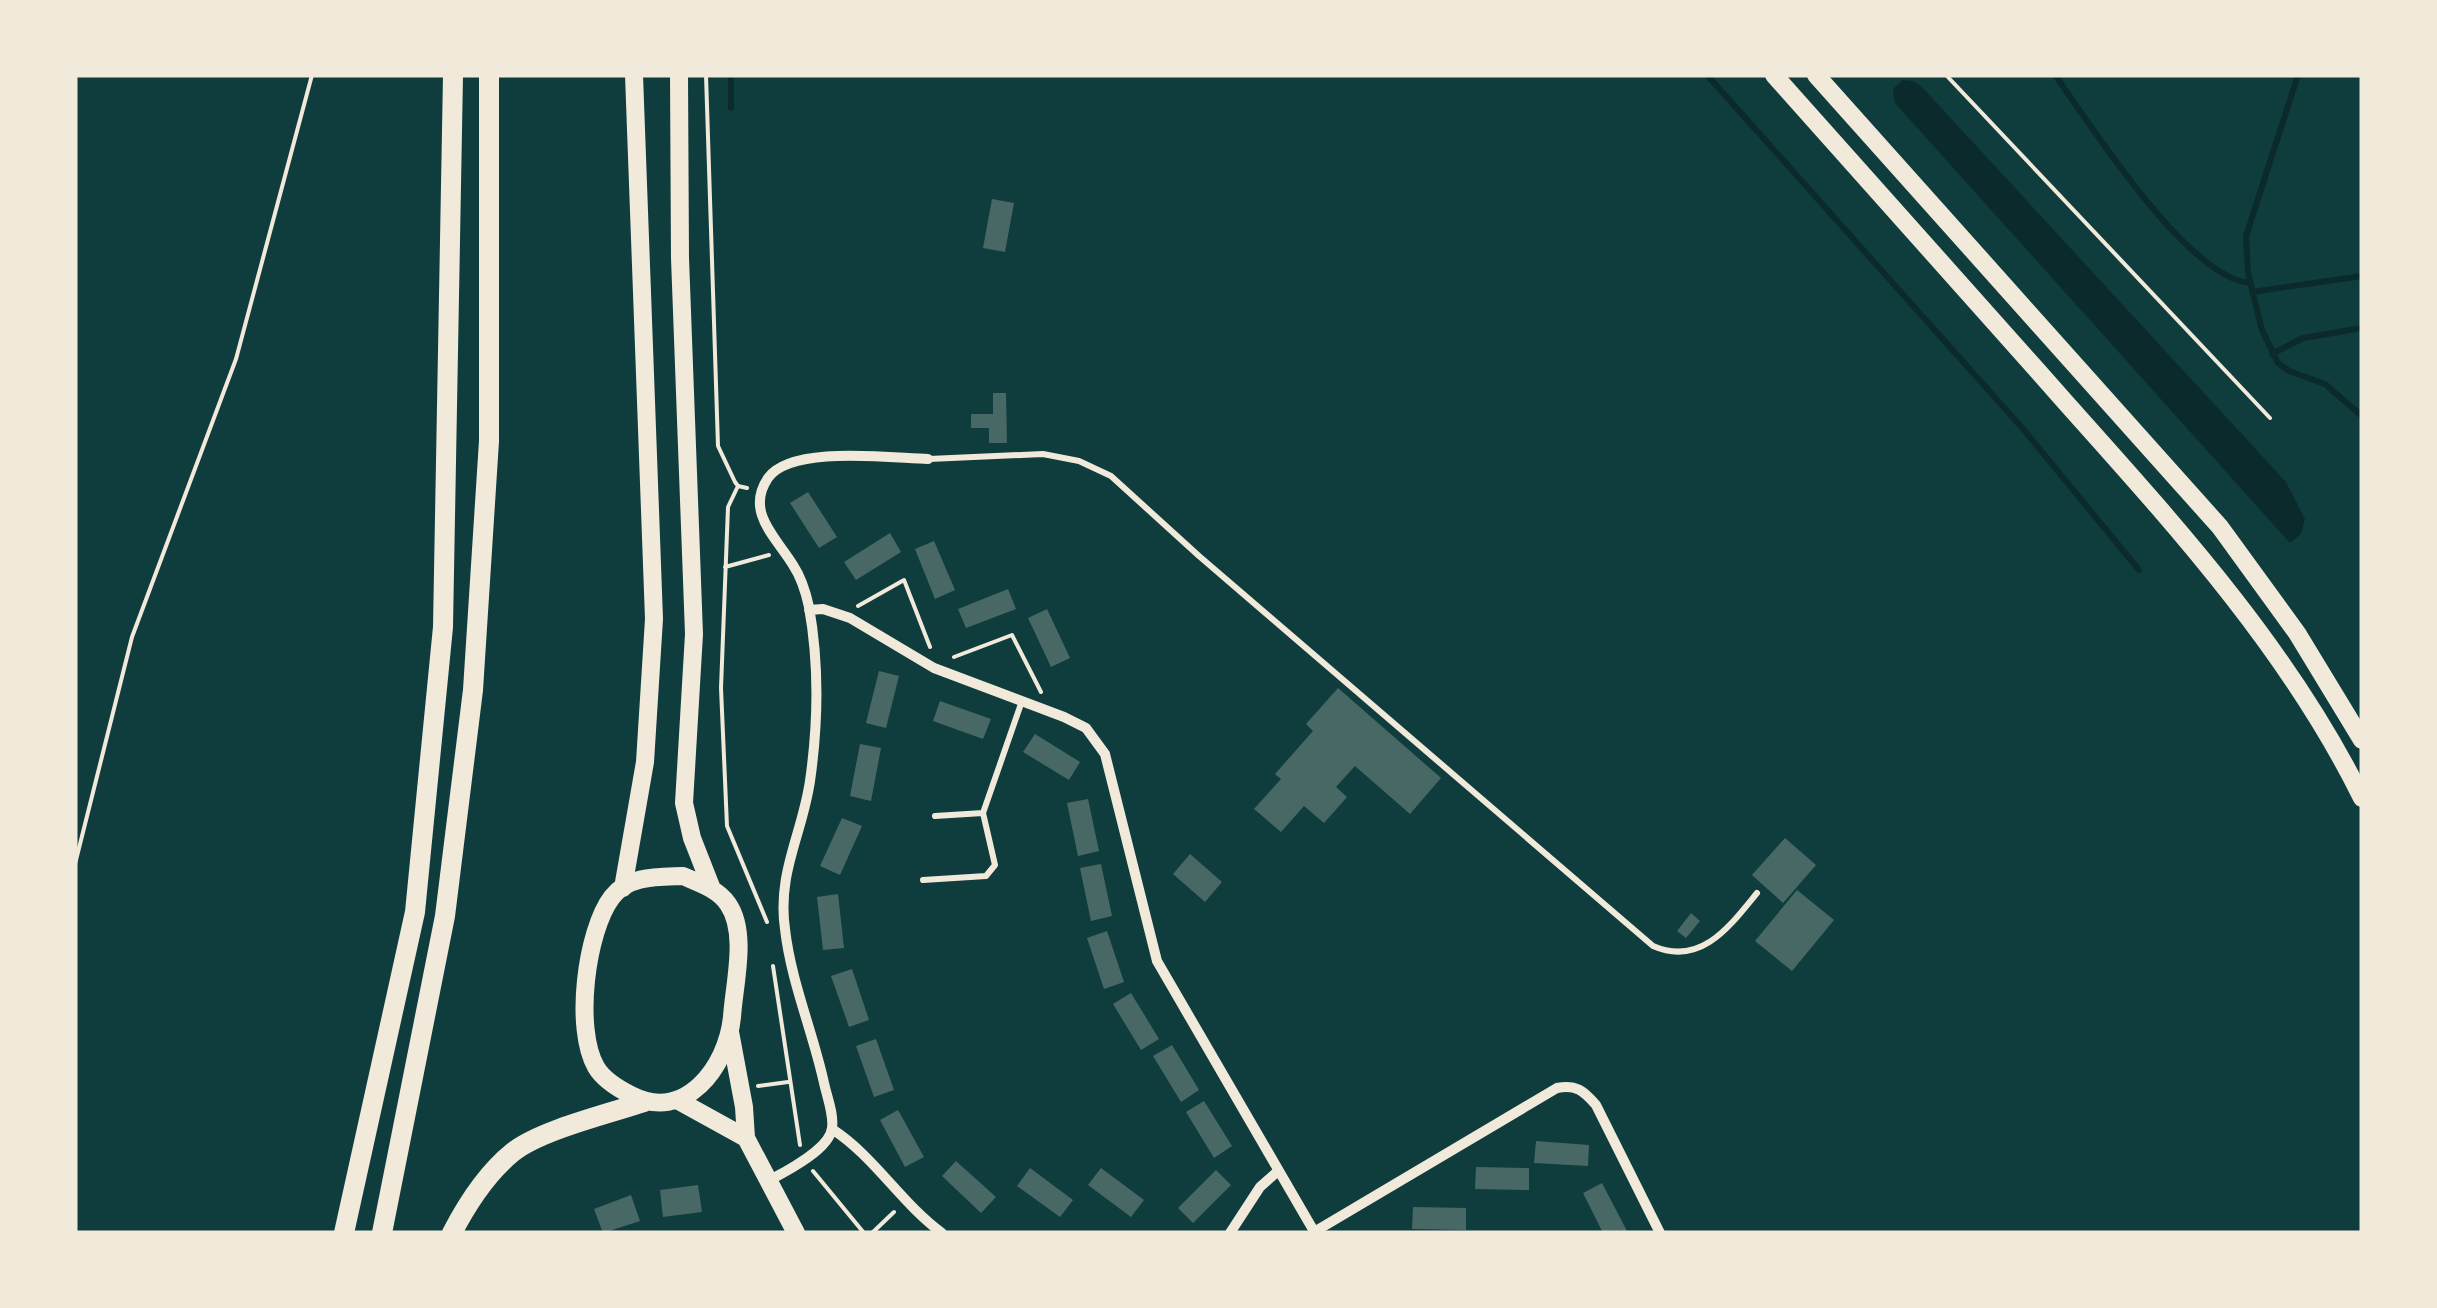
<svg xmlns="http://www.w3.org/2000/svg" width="2437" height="1308" viewBox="0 0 2437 1308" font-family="Karla,sans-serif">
<rect width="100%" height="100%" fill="#0f3d3e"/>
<!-- water -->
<path fill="#0a2a2b" d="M1903,80l10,1 8,5 365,396 19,37 -4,15 -11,9 -395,-440 -2,-14z"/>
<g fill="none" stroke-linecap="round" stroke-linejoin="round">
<!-- stream -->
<path stroke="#0a2a2b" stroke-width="6" d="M1707,75l317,355 115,140
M2055,75c36,51 133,203 195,208
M2298,75l-52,161 2,37 14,57 16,33 11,8 36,13 37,32
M731,108v-33
M2252,292l110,-16
M2272,354l31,-16 59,-10"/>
</g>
<!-- building -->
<path fill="#486865" d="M992,199l22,4 -9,49 -22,-4z
M993,393h13l1,50h-18v-15h-18v-14h22z
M808,492l29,45 -18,11 -29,-45z
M890,533l11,19 -45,28 -12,-18z
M934,541l21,49 -20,9 -20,-50z
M1008,589l8,20 -50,19 -8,-19z
M1047,609l23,49 -19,9 -23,-49z
M879,671l20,5 -13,52 -20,-5z
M1338,688l103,90 -31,36 -55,-48 -19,21 11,10 -23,26 -20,-17 -23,26 -27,-23 27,-30 -6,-5 38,-43 -7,-7z
M940,701l51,18 -8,20 -50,-18z
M1035,734l45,28 -11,18 -46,-28z
M860,744l21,4 -10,53 -21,-5z
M1088,799l11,52 -21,5 -11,-53z
M842,818l20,8 -22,49 -20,-9z
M1785,838l31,27 -33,38 -31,-28z
M1190,854l32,28 -17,20 -32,-28z
M1101,864l11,52 -21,5 -11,-53z
M1797,890l37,30 -42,51 -37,-30z
M838,894l6,54 -21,2 -6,-53z
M1691,913l9,8 -14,17 -9,-7z
M1107,931l17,51 -20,7 -17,-51z
M852,969l17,51 -20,7 -18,-51z
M1131,993l28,46 -18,11 -28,-46z
M876,1039l18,51 -20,7 -18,-51z
M1172,1045l27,45 -18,12 -28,-46z
M1204,1101l28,45 -18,12 -28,-46z
M898,1110l26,47 -19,10 -25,-47z
M1536,1141l53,4 -1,21 -54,-3z
M956,1161l40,36 -15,16 -39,-37z
M1476,1167l53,1v22l-54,-1z
M1030,1168l43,32 -13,17 -43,-31z
M1101,1168l43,32 -13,17 -43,-32z
M1216,1170l15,15 -38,38 -15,-15z
M1602,1183l25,48 -4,2h-20l-20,-40z
M698,1185l4,27 -39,5 -3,-27z
M631,1195l9,26 -37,12 -9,-24z
M1413,1207l53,1v22l-54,-1z"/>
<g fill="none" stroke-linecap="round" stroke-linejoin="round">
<!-- path -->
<path stroke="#f1e9da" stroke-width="4" d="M706,75l12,371 17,36 3,4 9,2
M1946,75l324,343
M738,486l-10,21 -7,181 6,138 40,96
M725,567l44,-12
M858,606l46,-26 26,67
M954,657l58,-22 29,57
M75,864l57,-227 104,-278 76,-284
M773,966l27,179
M758,1086l30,-4
M813,1171l51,62
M872,1233l22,-21"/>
<!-- service -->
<path stroke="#f1e9da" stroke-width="6" d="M929,459l114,-5 36,7 32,15 88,80 454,390c48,21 77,-20 104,-53
M935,816l48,-3
M923,880l63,-4 9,-11 -12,-52 39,-112"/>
<!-- minor -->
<path stroke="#f1e9da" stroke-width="10" d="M809,610l14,-1 27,9 84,50 130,49 22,11 19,26 52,207 158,272
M832,1129c42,27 69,74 110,104
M770,1180c17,-9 60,-31 62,-52 2,-14 -5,-31 -8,-45 -11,-51 -33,-101 -39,-154 -8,-56 17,-94 25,-148 8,-56 9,-118 -1,-174 -3,-14 -8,-30 -16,-42 -17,-28 -48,-53 -25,-87 23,-33 122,-20 160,-19
M1314,1232l243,-144c19,-4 27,3 39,17l64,128
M1230,1233l30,-46 18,-16"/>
<!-- primary -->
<path stroke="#f1e9da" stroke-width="18" d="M679,75l1,183 14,376 -10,169 8,35 20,51
M1774,75c98,110 196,219 293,329 109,122 222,246 295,394
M1816,75l404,452 77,106 65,107
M683,876c16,7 35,13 45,28 20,29 6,80 4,113 -5,50 -47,106 -101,78 -12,-6 -28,-16 -35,-28 -22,-38 -10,-136 16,-170 17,-22 47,-20 71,-21z
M623,888l22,-126 9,-143 -20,-544
M730,1032l14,75 2,31 50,95
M679,1101l67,37"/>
<!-- motorway -->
<path stroke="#f1e9da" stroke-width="20" d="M344,1233l71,-321 28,-285 10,-552
M382,1233l63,-317 28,-226 16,-249v-366
M452,1233c15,-29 35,-60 61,-81 28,-22 95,-38 131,-50"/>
</g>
<!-- border -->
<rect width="2437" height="1308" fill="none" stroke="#f1e9da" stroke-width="155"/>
</svg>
